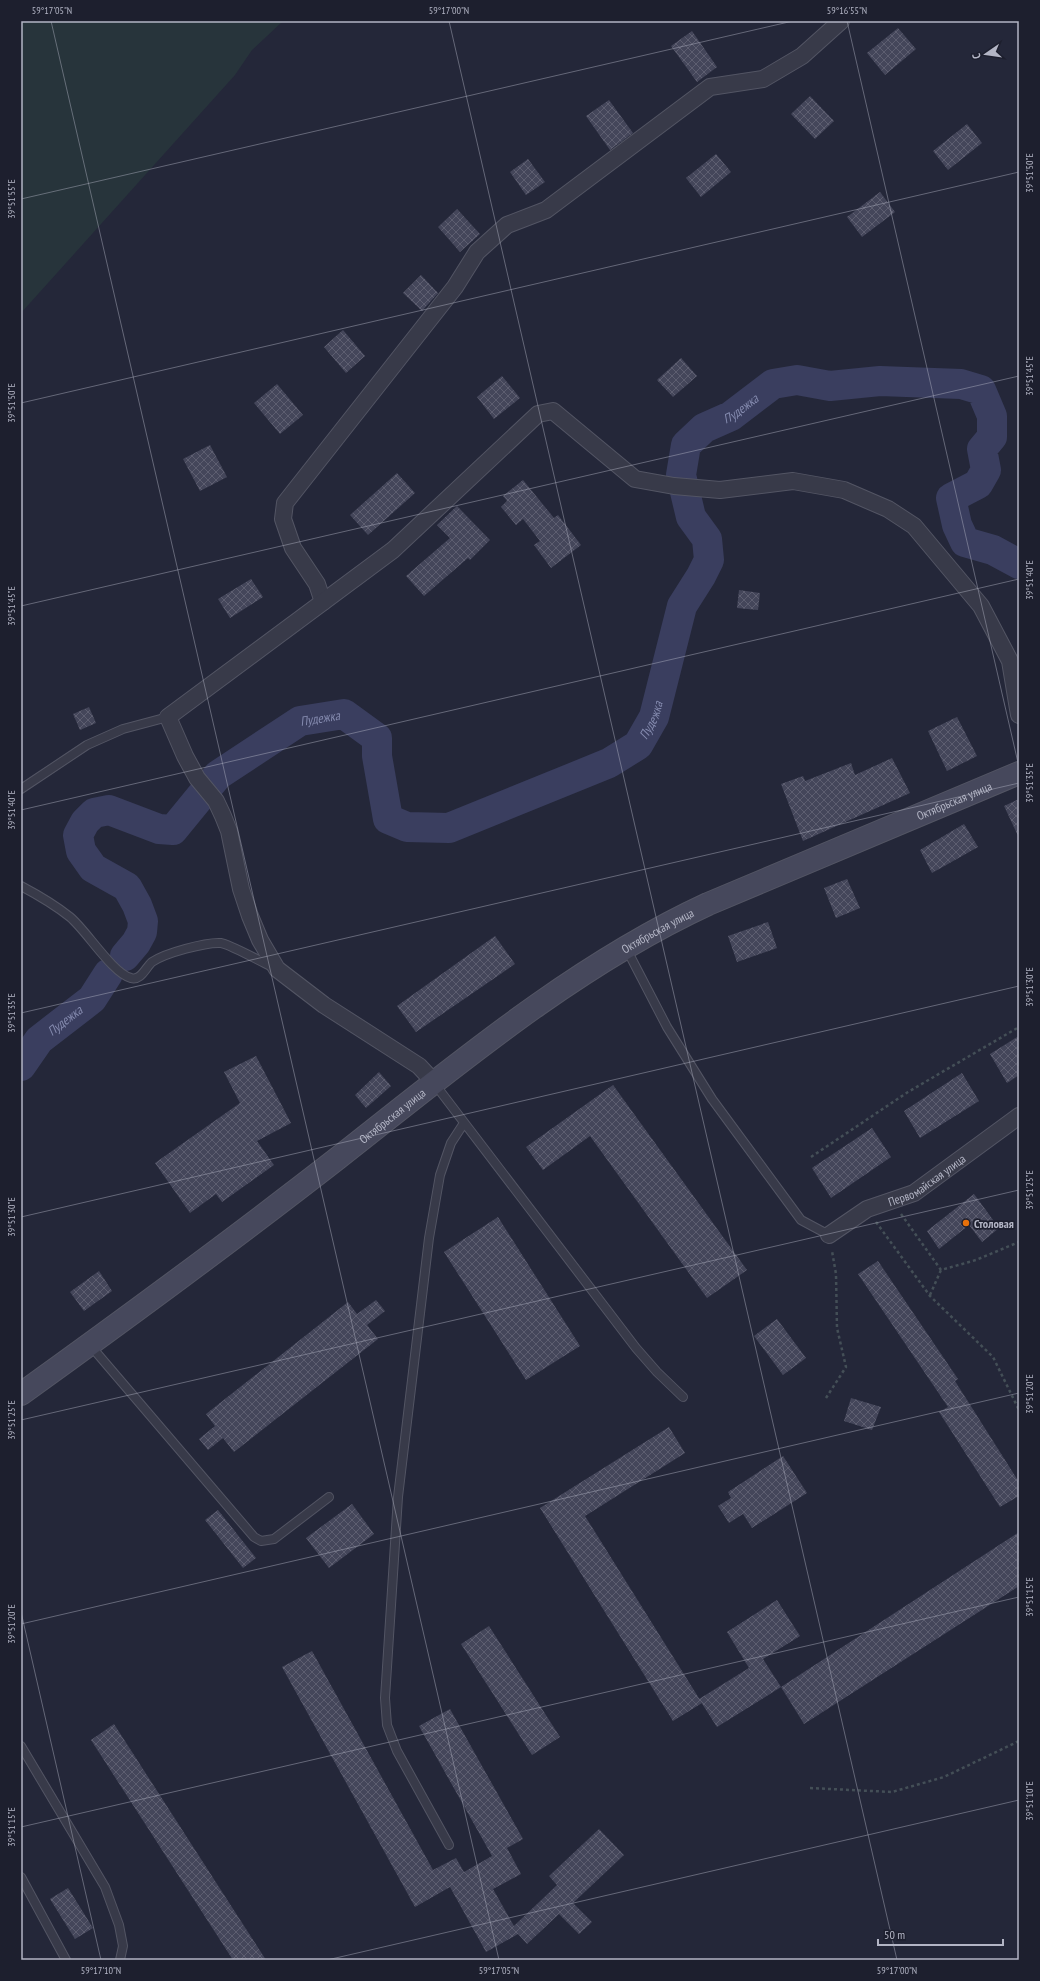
<svg xmlns="http://www.w3.org/2000/svg" width="1040" height="1981" viewBox="0 0 1040 1981" font-family="'PT Sans Narrow',sans-serif">
<defs>
<pattern id="building-cross-hatch" width="8" height="8" patternUnits="userSpaceOnUse"><rect width="8" height="8" fill="#44465a"/><path d="M0 0l8 8M0 8l8-8" fill="none" stroke="#5d5e70"/></pattern>
</defs>
<rect width="100%" height="100%" fill="#242739"/>
<!-- grass -->
<path fill="#27343b" d="M21,21h262l-31,29 -17,25 -214,238z"/>
<g fill="none" stroke-linecap="round" stroke-linejoin="round">
<!-- river -->
<g stroke="#3a3e5f" stroke-width="30">
<path id="s1" d="M125,956l11,-13 6,-11 1,-11 -6,-16 -10,-18 -34,-19 -12,-17 -3,-16 7,-13 9,-9 15,-3 50,19 14,1 45,-55 82,-54 44,-7 33,24v18l11,63 19,8 42,1 160,-65 29,-18 16,-28 28,-111 19,-30 8,-16 -2,-21 -16,-22 -10,-42 5,-30 18,-17 27,-12 42,-32 24,-4 33,6 50,-5 81,3 20,6 11,26v21l-10,12 4,21 -8,14 -27,14 6,27 8,17 28,8 26,14"/>
<path id="s2" d="M21,1066l18,-26 53,-41 16,-25"/>
</g>
</g>
<!-- building -->
<path fill="url(#building-cross-hatch)" d="M898,28l18,21 -31,26 -18,-22z
M692,31l25,36 -20,15 -26,-36z
M810,96l24,25 -19,18 -24,-25z
M609,100l24,33 -23,17 -24,-34z
M967,124l15,19 -34,27 -15,-19z
M716,154l15,18 -30,25 -15,-19z
M528,159l17,23 -19,13 -16,-23z
M880,192l15,20 -33,25 -15,-20z
M457,209l23,25 -20,18 -22,-25z
M421,275l17,18 -16,18 -19,-18z
M343,330l22,26 -19,17 -22,-26z
M681,358l16,18 -24,21 -16,-17z
M502,376l18,22 -26,21 -17,-22z
M277,384l26,31 -23,19 -26,-31z
M210,445l17,32 -27,14 -17,-32z
M397,473l18,20 -47,42 -18,-20z
M523,480l31,38 4,-3 23,30 -30,23 -17,-23 6,-4 -17,-22 -7,6 -15,-18 6,-6 -4,-5z
M457,506l33,34 -20,20 -2,-2 -44,38 -18,-20 44,-38 -13,-13z
M251,579l12,18 -33,21 -12,-19z
M739,590l21,3 -2,17 -21,-2z
M89,707l7,16 -16,7 -7,-16z
M957,717l20,39 -30,15 -19,-40z
M892,758l18,35 -107,48 -22,-57 22,-8 2,5 46,-18 4,12z
M1019,799v39l-15,-32z
M964,824l14,23 -46,26 -12,-23z
M847,879l13,29 -24,10 -12,-30z
M768,922l9,26 -40,14 -9,-26z
M495,936l20,28 -99,68 -19,-26z
M1019,1036v39l-12,8 -17,-29z
M256,1056l35,67 -34,18 17,24 -52,37 -6,-8 -26,19 -35,-50 85,-60 -16,-31z
M379,1072l12,14 -25,22 -11,-13z
M962,1073l17,28 -59,37 -16,-27z
M613,1085l134,185 -40,28 -117,-162 -47,34 -17,-23z
M872,1128l19,29 -60,41 -19,-30z
M974,1194l25,34 -17,14 -13,-17 -30,24 -12,-18z
M498,1217l82,129 -54,34 -82,-128z
M878,1261l80,118 -3,2 64,101v14l-19,11 -61,-95 9,-5 -90,-133z
M99,1271l13,20 -28,20 -14,-19z
M376,1300l9,11 -18,14 11,14 -144,113 -11,-14 -15,12 -9,-11 16,-13 -9,-12 142,-112 9,12z
M777,1319l29,39 -23,17 -29,-39z
M851,1398l30,9 -9,23 -28,-9z
M669,1427l16,26 -100,63 117,187 -29,18 -133,-213z
M783,1456l24,37 -55,35 -9,-14 -14,9 -11,-17 13,-8 -3,-6z
M352,1504l22,30 -45,34 -23,-30z
M218,1510l38,48 -13,10 -38,-48z
M1019,1532v54l-215,138 -23,-37z
M777,1600l23,36 -37,23 18,28 -64,40 -18,-28 50,-31 -22,-36z
M489,1626l71,111 -28,18 -71,-111z
M312,1651l121,219 23,-12 8,14 28,-16 -73,-130 31,-17 73,130 -16,9 14,26 -28,15 21,37 43,-41 -8,-9 50,-47 25,26 -51,48 19,19 -13,12 -20,-20 -32,30 -9,-10 -32,18 -36,-65 -35,20 -133,-240z
M114,1724l152,236h-33l-142,-220z
M68,1888l25,40 -18,11 -25,-40z"/>
<g fill="none" stroke-linecap="round" stroke-linejoin="round">
<!-- lane casing -->
<g stroke="#535564" stroke-width="10">
<path id="lane" d="M21,789l66,-44 36,-16 45,-12
M21,886c17,9 34,19 49,31 16,13 43,57 61,61 10,3 15,-11 21,-16 13,-9 54,-20 69,-19 8,1 43,20 53,25
M626,948l41,79 45,72 89,121 28,15
M434,1083l202,265 21,24 26,25
M90,1345l164,192 7,4 13,-2 55,-42
M21,1746l84,141 14,38 4,21 -3,14
M449,1845l-52,-94 -10,-26 -2,-27 13,-201 31,-259 11,-63 11,-32 13,-20
M21,1877l45,83"/>
</g>
<!-- street casing -->
<g stroke="#535564" stroke-width="18">
<g id="street">
<path d="M323,602l-6,-18 -24,-36 -10,-29 2,-16 170,-216 22,-35 30,-27 39,-15 164,-123 53,-8 39,-23 39,-35"/>
<path d="M434,1082l-15,-16 -95,-61 -47,-36 -17,-29 -10,-24 -9,-27 -12,-58 -6,-15 -7,-15 -19,-23 -12,-22 -17,-39 225,-167 145,-136 15,-3 82,68 39,7 46,4 73,-9 51,9 44,19 26,17 67,80 29,55 9,54"/>
<path id="s3" d="M829,1235l38,-26 47,-16 105,-77"/>
</g>
</g>
<!-- secondary casing -->
<g stroke="#535564" stroke-width="24">
<g id="secondary">
<path id="s4" d="M21,1394c107,-77 213,-155 317,-236 116,-91 236,-192 370,-254l311,-131"/>
</g>
</g>
<!-- path -->
<path stroke="#444f57" stroke-width="2.5" stroke-dasharray="3 3" stroke-linecap="butt" d="M811,1157l97,-65 111,-65
M901,1214l40,56 35,-10 43,-18
M876,1222l54,74 63,61 26,53
M930,1295l11,-25
M826,1398l20,-31 -9,-39 -1,-54 -4,-23
M810,1788l82,4 52,-15 75,-36"/>
<!-- lane -->
<use href="#lane" stroke="#383a49" stroke-width="8"/>
<!-- street -->
<use href="#street" stroke="#383a49" stroke-width="16"/>
<!-- secondary -->
<use href="#secondary" stroke="#46485c" stroke-width="22"/>
</g>
<!-- ticks -->
<path fill="none" stroke="#b3b5c5" stroke-width="1" stroke-opacity="0.45" d="M51,21l448,1939M449,21l448,1939M847,21l172,746M21,199l772,-178M21,403l998,-231M21,606l998,-230M21,810l998,-231M21,1013l998,-230M21,1217l998,-231M21,1420l998,-230M21,1612l80,348M21,1624l998,-231M21,1827l998,-230M327,1960l692,-160"/>
<!-- markers -->
<circle fill="#e8710a" stroke="#1d1f2e" stroke-width="1.5" cx="966" cy="1223" r="4"/>
<g text-anchor="middle" dominant-baseline="central" stroke-width="3.5" stroke-linejoin="round" paint-order="stroke">
<!-- street labels -->
<g font-size="12" fill="#b3b5c5" stroke="#1d1f2e">
<text stroke="none"><textPath href="#s4" startOffset="1112">Октябрьская улица</textPath></text>
<text stroke="none"><textPath href="#s4" startOffset="788">Октябрьская улица</textPath></text>
<text stroke="none"><textPath href="#s4" startOffset="464">Октябрьская улица</textPath></text>
<text stroke="none"><textPath href="#s3" startOffset="113">Первомайская улица</textPath></text>
</g>
<!-- poi labels -->
<g font-size="12" font-weight="bold" fill="#b3b5c5" stroke="#1d1f2e" text-anchor="start">
<text x="974" y="1223">Столовая</text>
</g>
<!-- water labels -->
<g font-size="13" font-style="italic" fill="#858baf" stroke="#1d1f2e">
<text stroke="none"><textPath href="#s1" startOffset="1259">Пудежка</textPath></text>
<text stroke="none"><textPath href="#s1" startOffset="899">Пудежка</textPath></text>
<text stroke="none"><textPath href="#s1" startOffset="454">Пудежка</textPath></text>
<text stroke="none"><textPath href="#s2" startOffset="64">Пудежка</textPath></text>
</g>
</g>
<!-- border -->
<rect width="1040" height="1981" fill="none" stroke="#1d1f2e" stroke-width="44"/>
<!-- north arrow -->
<g transform="translate(986 54) rotate(257)" stroke="#1d1f2e" stroke-width="3" paint-order="stroke">
<path d="M0-3L7 15L0 10L-7 15Z" fill="#b3b5c5"/>
<text y="-6" font-size="11" font-weight="bold" text-anchor="middle" fill="#b3b5c5">С</text>
</g>
<!-- scale -->
<path d="M878 1939v6h125v-6" fill="none" stroke="#b3b5c5" stroke-width="2"/>
<text x="884" y="1939" font-size="12" fill="#b3b5c5" stroke="#1d1f2e" stroke-width="3" paint-order="stroke">50 m</text>
<rect x="22" y="22" width="996" height="1937" fill="none" stroke="#b3b5c5" stroke-width="1.5"/>
<g font-size="10" text-anchor="middle" fill="#b3b5c5">
<text x="52" y="14">59°17'05"N</text>
<text x="449" y="14">59°17'00"N</text>
<text x="847" y="14">59°16'55"N</text>
<text transform="translate(1029 173) rotate(-90)" y="4">39°51'50"E</text>
<text transform="translate(11 199) rotate(-90)" y="4">39°51'55"E</text>
<text transform="translate(1029 376) rotate(-90)" y="4">39°51'45"E</text>
<text transform="translate(11 403) rotate(-90)" y="4">39°51'50"E</text>
<text transform="translate(1029 580) rotate(-90)" y="4">39°51'40"E</text>
<text transform="translate(11 606) rotate(-90)" y="4">39°51'45"E</text>
<text transform="translate(1029 783) rotate(-90)" y="4">39°51'35"E</text>
<text transform="translate(11 810) rotate(-90)" y="4">39°51'40"E</text>
<text transform="translate(1029 987) rotate(-90)" y="4">39°51'30"E</text>
<text transform="translate(11 1013) rotate(-90)" y="4">39°51'35"E</text>
<text transform="translate(1029 1190) rotate(-90)" y="4">39°51'25"E</text>
<text transform="translate(11 1217) rotate(-90)" y="4">39°51'30"E</text>
<text transform="translate(1029 1394) rotate(-90)" y="4">39°51'20"E</text>
<text transform="translate(11 1420) rotate(-90)" y="4">39°51'25"E</text>
<text transform="translate(1029 1597) rotate(-90)" y="4">39°51'15"E</text>
<text transform="translate(11 1624) rotate(-90)" y="4">39°51'20"E</text>
<text transform="translate(1029 1801) rotate(-90)" y="4">39°51'10"E</text>
<text transform="translate(11 1827) rotate(-90)" y="4">39°51'15"E</text>
<text x="101" y="1974">59°17'10"N</text>
<text x="499" y="1974">59°17'05"N</text>
<text x="897" y="1974">59°17'00"N</text>
</g>
</svg>
